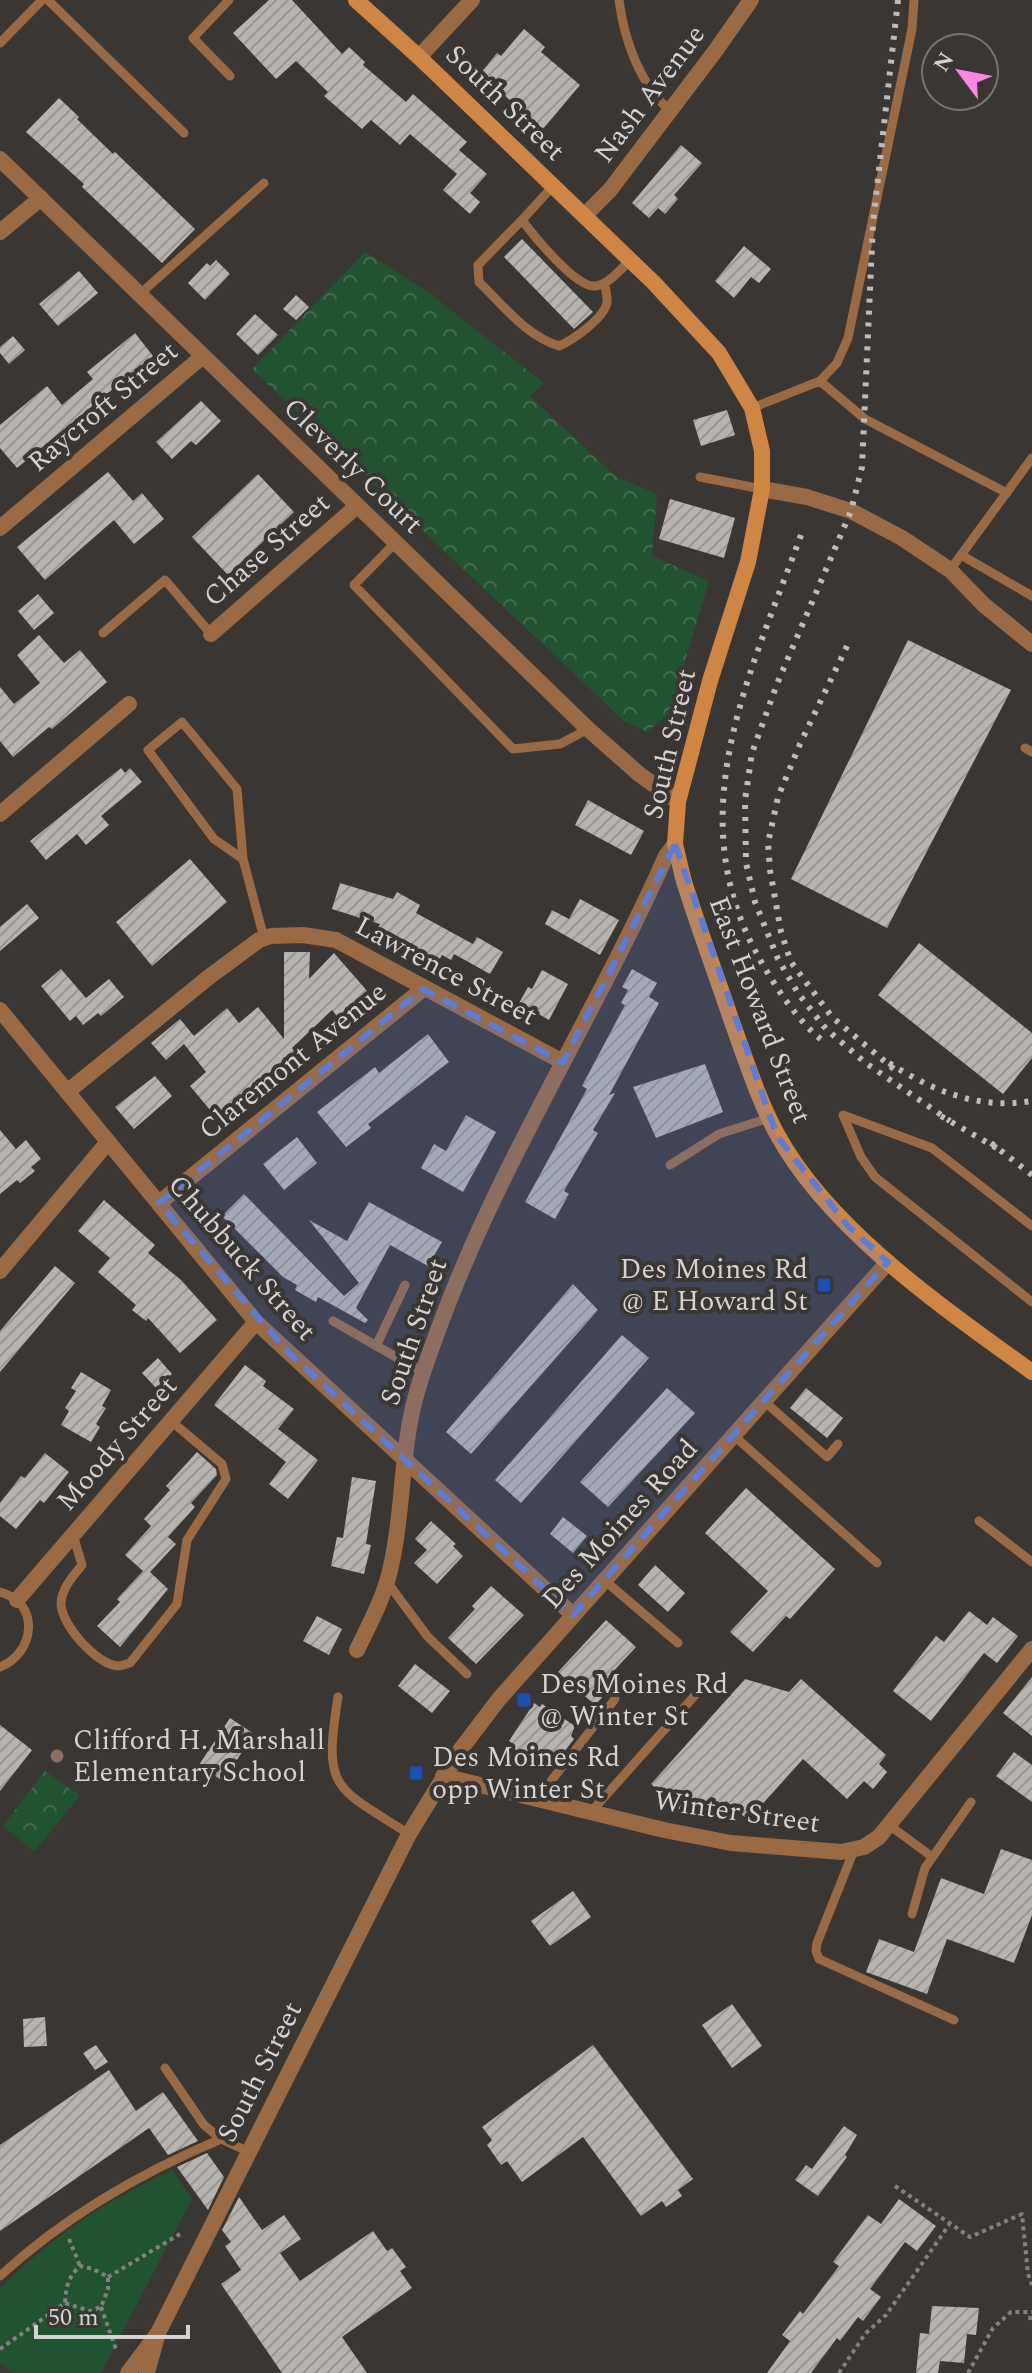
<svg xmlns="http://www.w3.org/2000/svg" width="1032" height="2373" viewBox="0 0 1032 2373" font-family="Spectral,serif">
<defs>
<pattern id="park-crowns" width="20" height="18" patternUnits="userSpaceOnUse" patternTransform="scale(2)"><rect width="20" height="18" fill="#225330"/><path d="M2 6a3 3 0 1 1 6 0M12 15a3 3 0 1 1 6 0" fill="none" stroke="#416b4d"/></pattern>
<pattern id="building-hatch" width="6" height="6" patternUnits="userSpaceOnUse" patternTransform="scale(2)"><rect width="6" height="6" fill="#b7b4b0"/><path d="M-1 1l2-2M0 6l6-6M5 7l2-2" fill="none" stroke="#999794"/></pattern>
</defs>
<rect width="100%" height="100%" fill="#3a3634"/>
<!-- grass -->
<path fill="#225330" d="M172,2170l20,29 -91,174h-88l-13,-10v-74c49,-51 108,-89 172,-119z"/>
<!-- park -->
<path fill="url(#park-crowns)" d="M365,252l60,38 119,93 -14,13 85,80 42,18 -5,62 57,25 -40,133 -22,18 -23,-11 -372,-352z
M45,1771l35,25 -46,55 -31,-25z"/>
<!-- building -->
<path fill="url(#building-hatch)" d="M269,0h23l50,54 7,-7 16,15 -2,3 43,37 7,-8 54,48 -8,8 28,24 -17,19 10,9 -10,12 -27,-24 14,-16 -47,-40 -10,11 -29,-25 -9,9 -38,-33 4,-4 -32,-31 -20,18 -43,-46z
M524,29l21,18 -4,5 39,33 -37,44 -63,-55 17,-21 4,3z
M59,98l20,19 -2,2 36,35 2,-2 80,77 -33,34 -80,-76 2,-3 -58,-52z
M681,145l21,18 -28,32 4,4 -13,15 -7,-6 -9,10 -17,-15z
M522,239l71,73 -19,17 -70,-72z
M744,246l27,23 -12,14 -8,-6 -17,21 -19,-17z
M216,260l14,14 -25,26 -17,-17 19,-20 3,3z
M79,271l19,22 -40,33 -19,-22z
M296,295l13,12 -13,13 -13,-11z
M255,314l23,21 -20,20 -22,-21z
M135,333l18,23 -136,112 -17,-20v-23l47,-39 15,19 31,-26 -6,-7z
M13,336l12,14 -16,14 -9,-11v-6z
M201,401l20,20 -25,24 -5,-4 -19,18 -16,-17z
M727,410l8,25 -34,11 -8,-26z
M108,472l25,29 9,-8 22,26 -30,25 -20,-24 -69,60 -28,-33z
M258,474l36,38 -66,63 -36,-38z
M670,499l65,19 -11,40 -65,-19z
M38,594l16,19 -20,17 -16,-19z
M39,635l25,28 16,-13 27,32 -55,47 -3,-2 -36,30 -13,-16v-54l14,17 26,-21 -23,-28z
M908,640l103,50 -124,238 -96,-49z
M121,768l4,5 5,-5 12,14 -41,34 8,9 -23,20 -9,-11 -31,26 -16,-19z
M588,800l56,31 -13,24 -56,-30z
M190,859l37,43 -75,64 -36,-44z
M340,883l53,16 4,-7 23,13 -4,8 57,31 4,-7 26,15 -13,22 -36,-20 -3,6 -9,-5 -4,7 -61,-33 3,-5 -48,-15z
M580,899l39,21 -19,35 -55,-31 7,-14 17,9z
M27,904l12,14 -39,33v-24z
M919,943l113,90v25l-29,36 -125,-99z
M284,952h26l-1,27 25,-26 41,47 -30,26 -13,-16 -40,38 3,4 -79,65 -26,-31 16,-14 -22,-28 -18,16 -15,-17 29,-24 14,17 33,-28 12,15 19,-16 26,32z
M61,969l25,29 23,-19 15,18 -23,19 -3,-3 -15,12 -7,-9 -6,5 -29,-35z
M632,969l25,14 -8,14 10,6 -50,92 6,-2 -22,37 5,3 -34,58 5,3 -14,25 -30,-17 62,-113 -5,-3 43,-81 -4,-2 7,-13 -6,-3z
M542,970l26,14 -19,36 -30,-17 9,-16 4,2z
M428,1034l21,28 -81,62 3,4 -25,19 -29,-35 58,-45 4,6z
M705,1064l18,48 -67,26 -23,-51z
M155,1076l17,20 -38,33 -19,-22z
M466,1115l30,17 -33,60 -42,-24 13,-24 12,7z
M0,1130l16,19 10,-9 15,19 -10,8 4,4 -15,12 -3,-3 -17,14z
M297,1137l20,26 -33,27 -21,-26z
M244,1194l100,102 15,-13 -50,-63 38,21 22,-39 73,40 -14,24 -38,-21 -34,63 12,12 -3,3 -47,-26 -2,5 -21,-12 2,-5 -14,-8 -61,-61z
M104,1200l51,45 -7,8 33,27 36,40 -37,33 -32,-35 -2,3 -14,-11 4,-5 -38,-33 12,-14 -32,-27z
M55,1266l20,17 -75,89v-41z
M573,1284l25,26 -127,144 -25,-22z
M622,1335l27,23 -128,145 -26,-23z
M158,1358l14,16 -16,14 -14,-15z
M245,1365l21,16 -3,5 31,23 -16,20 40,31 -30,39 -19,-15 17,-22 -72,-57z
M81,1372l30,18 -9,16 4,2 -10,16 4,3 -9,15 -30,-17 8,-14 -4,-3 11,-17 -5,-3z
M667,1388l28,25 -87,94 -28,-25z
M806,1388l37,30 -16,20 -37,-30z
M197,1452l19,17 1,6 -26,28 4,4 -27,30 8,7 -26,28 18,17 -48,58 -23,-21 23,-24 -3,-3 26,-28 -18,-16 26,-29 -7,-7 26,-29 -4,-4z
M45,1453l24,19 -25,31 -4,-3 -24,29 -16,-13v-13l21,-27 4,2z
M352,1477l24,4 -10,63 5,1 -7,29 -33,-8 6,-29 6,1z
M746,1488l89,81 -45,50 -4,-3 -33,36 -23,-20 38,-41 -63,-58z
M563,1517l24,19 -14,17 -23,-19z
M431,1521l25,23 -3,2 10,10 -26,28 -23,-21 13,-13 -12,-11z
M655,1565l30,28 -17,19 -30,-27z
M491,1586l33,29 -48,49 -28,-26 27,-29 -3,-3z
M969,1611l18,14 6,-8 25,19 -21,27 -13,-10 -53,68 -38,-30 43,-55 8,6z
M317,1616l25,13 -13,26 -26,-14z
M606,1620l30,27 -28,30 7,6 -20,22 -37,-33z
M415,1664l35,27 -18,22 -34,-27z
M1032,1677v59l-29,-23z
M745,1679l44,13 12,-13 85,76 -7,9 8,8 -14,17 -9,-8 -17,18 -44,-40 -55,61 -22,-19 -13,16 -16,-15 -11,13 -35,-31z
M534,1703l6,4 2,-3 33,22 -4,10 3,3 -22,29 -4,-2 -2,4 -36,-24 2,-3 -3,-2z
M230,1718l24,16 -31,47 -24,-16z
M0,1725l32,25 -32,41z
M1014,1752l18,13v37l-36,-26z
M1001,1849l31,11v55l-18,48 -67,-24 -20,55 -61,-22 13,-33 35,13 27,-74 43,16z
M573,1891l18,26 -41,29 -19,-25z
M732,2004l30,42 -30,22 -30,-43z
M45,2017l2,29 -23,1 -1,-28z
M96,2045l12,17 -13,8 -12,-17z
M593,2045l100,134 -15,11 4,6 -16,11 -4,-6 -21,15 -58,-79 -61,45 -15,-21 -6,4 -14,-20 5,-5 -10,-13z
M109,2070l27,41 27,-19 35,49 -30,14 -19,-27 -149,103v-86z
M844,2126l13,9 -12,20 2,2 -29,39 -23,-16 11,-15 6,4z
M207,2153l17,24 -16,33 -31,-43z
M239,2197l23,33 22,-15 17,24 -21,14 20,28 73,-50 14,20 5,-3 14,19 -6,4 12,17 -70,49 25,36h-85l-61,-89 20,-14 -16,-24 6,-4 -9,-12z
M899,2199l37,27 -19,25 -12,-9 -35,47 11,8 -18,24 -5,-4 -18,24 -3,-3 -26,35h-44l23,-32 -8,-6 18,-24 3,3 36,-48 -6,-4 35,-47 13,9z
M932,2306l47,2 -3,27 -9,-1 -3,29 -24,-2 -2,12h-22l4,-40 9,1z"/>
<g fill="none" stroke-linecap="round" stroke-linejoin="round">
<!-- path -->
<path stroke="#858180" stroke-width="4" stroke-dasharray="4 4" stroke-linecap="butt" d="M895,2186l75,51 52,-23 6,60 4,11
M69,2239l11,27
M108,2277l72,-43
M101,2307l16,45
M1030,2320l1,-8
M0,2349l65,-46 25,8 11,-4 7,-18v-12l-15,-8 -13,-3c-12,11 -14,21 -15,37
M839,2373l26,-39 21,-19 63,-90
M968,2373l25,-45 18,-16h21"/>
<!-- service -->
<path stroke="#996a43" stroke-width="9" d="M48,0l136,133
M229,0l-36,38 37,38
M619,0c5,40 21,84 51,111
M0,43l42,-43
M554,185l-32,35c11,15 54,68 73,66 14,-1 26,-18 36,-26
M522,220l-44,45 1,17c24,23 47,54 80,64 14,-6 44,-27 48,-43 1,-5 -2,-14 -2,-20
M140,294l124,-111
M820,381l45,38 142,74
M752,408l68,-27 17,-18 11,-25 64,-309 2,-29
M700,477l62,12
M395,543l-41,42 159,164 47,-5 28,-15
M961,555l71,41
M950,570l82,-112
M103,633l62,-53 46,54
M1025,748l7,4
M243,859l-29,-20 -66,-89 34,-28 55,67 6,70 21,79
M670,1165l49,-31 50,-16
M1032,1226l-100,-78 -89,-33 18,42 14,20 157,125
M333,1321l91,52
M376,1346l29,-61
M764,1401l63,56 11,-13
M733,1435l144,128
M979,1521l53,41
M73,1535l9,30c-9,11 -20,23 -21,38 0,22 35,61 57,63 4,0 8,-2 12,-3l47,-59 10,-64 39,-61 -4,-15 -51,-43
M604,1580l74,63
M387,1582l41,55 39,37
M0,1592c41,10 35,62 0,75
M338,1697c-15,94 -4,89 71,137
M537,1799l78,-100
M591,1812l114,-128
M889,1825l42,31
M854,1850l-37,93 -1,8 3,8 135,61
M912,1914l13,-46 46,-66
M165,2068l39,57 17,14 28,13
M0,2276c64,-59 140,-103 221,-137"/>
<!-- minor -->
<path stroke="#996a43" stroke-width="16" d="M419,57l53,-57
M0,159l588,570 51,45 39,28
M585,215l25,-25 106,-140 35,-50
M0,232l41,-34
M762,489l45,8 44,14 51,27 48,32 34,35 48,39
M0,528l203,-172
M211,634l146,-128
M0,814l129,-110
M0,1010l256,312 317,293
M67,1092l142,-115 50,-37 12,-4 32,-1 33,5 227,122
M159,1203l264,-214
M0,1271l108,-129
M17,1600l239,-278
M357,1650c13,-27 28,-54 34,-84 11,-47 10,-96 19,-144 5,-29 16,-59 26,-86 60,-168 158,-318 230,-480l9,-12
M443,1776l221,54 67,13 110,9 23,-5 15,-10 153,-188"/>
<!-- tertiary -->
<path stroke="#996a43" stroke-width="16" d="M128,2373l30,-40 251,-499 52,-85 38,-50 389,-437
M147,2373l9,-33"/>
<!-- secondary -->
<path stroke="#cf8644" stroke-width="16" d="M356,0l63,57 235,226 65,70 33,55 10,43v38l-14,73 -38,119 -32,121 -3,42 8,34c15,49 33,96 49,144 14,38 26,77 45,112 53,97 167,174 255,238"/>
<!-- rail -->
<path stroke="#bfbbba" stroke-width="6" stroke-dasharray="4 8" stroke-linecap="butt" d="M898,0l-25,223 -11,244 -11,44 -74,173 -25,69 -7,47 1,63 9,39 23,57 20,34 28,36 41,35 83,57
M801,535c-52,143 -125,283 -38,430 16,27 35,56 60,76
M847,646l-47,98 -22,53 -10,46 2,27 11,62 10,30 41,55 63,53
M889,1063c44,28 90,47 143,38
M941,1116l59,34
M991,1143l41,32"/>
</g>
<!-- marked area -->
<path fill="#5d7cd6" fill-opacity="0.2" stroke="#5d7cd6" stroke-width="6" stroke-dasharray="16 10" stroke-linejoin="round" d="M675,844l102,292 71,90 40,36 -315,353 -284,-262 -130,-150 264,-214 140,73z"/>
<!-- markers -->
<g fill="#1a4fb4" stroke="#3a3634" stroke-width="3">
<rect x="816" y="1277" width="16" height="16" rx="4"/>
<rect x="516" y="1692" width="16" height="16" rx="4"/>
<rect x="408" y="1765" width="16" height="16" rx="4"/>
</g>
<circle fill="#8d6e63" stroke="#3a3634" stroke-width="3" cx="57" cy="1756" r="8"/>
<g text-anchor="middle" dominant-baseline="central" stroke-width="8" stroke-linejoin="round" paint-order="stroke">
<!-- street labels -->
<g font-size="28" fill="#d5d2d1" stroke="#3a3634">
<text transform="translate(650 94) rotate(-53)">Nash Avenue</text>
<text transform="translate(505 103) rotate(44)">South Street</text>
<text transform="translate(103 407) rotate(-40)">Raycroft Street</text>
<text transform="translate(353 466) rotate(44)">Cleverly Court</text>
<text transform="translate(267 550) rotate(-41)">Chase Street</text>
<text transform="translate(670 744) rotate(-77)">South Street</text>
<text transform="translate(446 971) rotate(28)">Lawrence Street</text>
<text transform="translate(760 1010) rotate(69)">East Howard Street</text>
<text transform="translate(293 1061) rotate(-39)">Claremont Avenue</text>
<text transform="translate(242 1258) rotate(49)">Chubbuck Street</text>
<text transform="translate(414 1332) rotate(-71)">South Street</text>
<text transform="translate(117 1444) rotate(-49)">Moody Street</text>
<text transform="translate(620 1524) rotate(-48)">Des Moines Road</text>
<text transform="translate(737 1812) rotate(8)">Winter Street</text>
<text transform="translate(260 2072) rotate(-63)">South Street</text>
</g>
<!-- poi labels -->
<g font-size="28" fill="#d5d2d1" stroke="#3a3634" text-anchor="start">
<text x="808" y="1269" text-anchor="end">Des Moines Rd<tspan x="808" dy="32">@ E Howard St</tspan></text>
<text x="540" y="1684">Des Moines Rd<tspan x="540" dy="32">@ Winter St</tspan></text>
<text x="73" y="1740">Clifford H. Marshall<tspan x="73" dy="32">Elementary School</tspan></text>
<text x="432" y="1757">Des Moines Rd<tspan x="432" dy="32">opp Winter St</tspan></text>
</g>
</g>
<!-- north arrow -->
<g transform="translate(960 72) rotate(302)"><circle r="38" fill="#3a3634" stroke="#787473" stroke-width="2"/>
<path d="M0-6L14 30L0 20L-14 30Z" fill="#fc86e4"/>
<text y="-12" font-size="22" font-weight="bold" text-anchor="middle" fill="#d5d2d1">N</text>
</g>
<!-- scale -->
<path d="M36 2325v12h152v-12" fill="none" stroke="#d5d2d1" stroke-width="4"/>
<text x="48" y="2325" font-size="24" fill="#d5d2d1" stroke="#3a3634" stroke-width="6" paint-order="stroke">50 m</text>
</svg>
